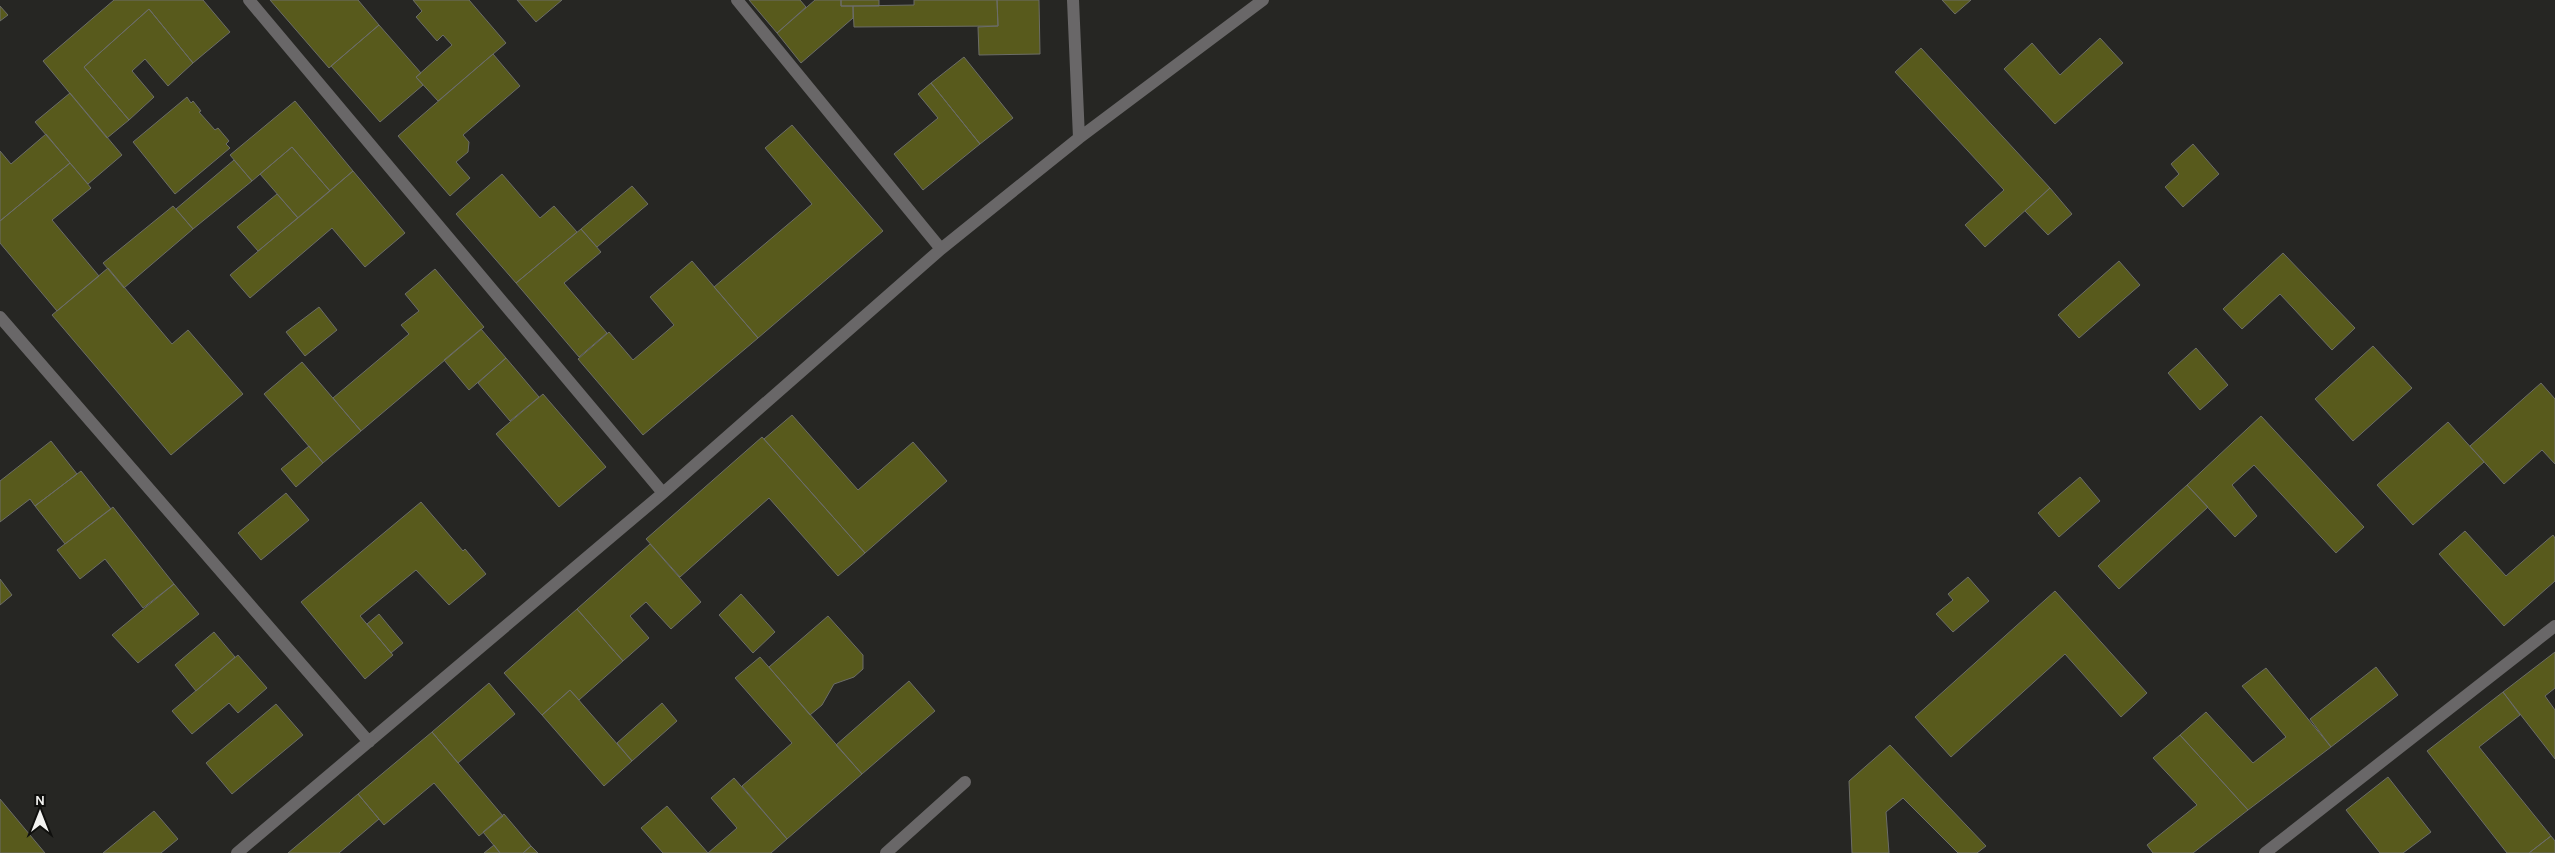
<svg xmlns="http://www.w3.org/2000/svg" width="2555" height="853" viewBox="0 0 2555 853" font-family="Karla,sans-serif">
<rect width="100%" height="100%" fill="#262623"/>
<!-- building -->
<path fill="#585a1c" stroke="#6c6d68" d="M114,0h89l27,32 -37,31 -44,-54 -65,58 45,53 -22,18 -64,-77z
M270,0h88l21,25 -50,43z
M413,0h56l37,43 -68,58 -22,-24 36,-32 -9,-10 -6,6 -21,-24 6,-6z
M517,0h45l-26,22z
M749,0h51l6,7 -29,26z
M815,0h26v6h12v12l-52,45 -24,-30z
M841,0h38v6h-38z
M914,0h83l1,26 -144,1 -1,-21 61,-1z
M997,0h42l1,54 -61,1 -1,-28 20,-1z
M1942,0h29l-16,14z
M0,6l8,9 -8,6z
M149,9l44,54 -25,23 -23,-27 -13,12 22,26 -25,23 -45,-53z
M379,25l42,48 -5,4 7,8 -43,37 -49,-56z
M2100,38l23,25 -68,61 -51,-55 28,-26 28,32z
M1921,48l129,140 -65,59 -20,-22 39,-35 -109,-118z
M493,54l27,32 -57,49 6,7 -1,10 -12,10 14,16 -20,18 -52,-60z
M964,57l49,61 -33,26 -49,-61z
M931,83l49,61 -57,46 -29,-36 44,-36 -20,-24z
M70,93l52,62 -34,29 -53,-62z
M187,97l4,6 2,-2 8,10 -2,1 16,18 3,-2 11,13 -3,3 4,4 -55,46 -42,-52z
M295,101l58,70 -23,20 -38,-44 -40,34 -22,-26z
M792,125l91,106 -125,107 -44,-51 98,-83 -47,-56z
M46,134l24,29 -70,58v-70l11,13z
M2193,144l26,30 -36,33 -18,-20 14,-13 -8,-10z
M292,147l38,44 -32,27 -38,-44z
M234,160l18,21 -59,48 -17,-20z
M70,163l21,25 -39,32 47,56 -42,35 -57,-68v-22z
M353,171l52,62 -40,34 -33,-39 -82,70 -20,-23z
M502,174l38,44 14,-12 23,26 -61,51 -60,-69z
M632,186l16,18 -51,43 -16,-18z
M2050,188l22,26 -24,21 -23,-24z
M277,194l21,24 -40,33 -21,-24z
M173,206l20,23 -69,59 -21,-25z
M581,229l20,23 -37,31 43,50 -28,24 -63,-74z
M2283,253l72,75 -23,22 -52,-56 -38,35 -19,-20z
M692,261l66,77 -115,97 -65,-76 31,-27 24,28 41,-35 -24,-28z
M2119,261l21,24 -61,53 -21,-23z
M108,268l64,76 16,-14 55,64 -72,61 -119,-140z
M435,269l49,58 -123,104 -28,-33 76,-64 -8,-9 18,-14 -14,-17z
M319,307l18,23 -32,26 -19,-24z
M481,329l25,29 -37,32 -25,-30z
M2373,346l39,42 -59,53 -38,-42z
M2196,348l32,37 -28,25 -32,-37z
M506,358l33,39 -29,24 -32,-38z
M302,362l59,69 -38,32 -59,-69z
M2541,383l14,16v65l-13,-14 -38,34 -34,-38z
M543,394l63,73 -47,40 -63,-73z
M792,415l66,75 55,-48 34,39 -82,72 -101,-114z
M2261,416l103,111 -28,26 -82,-88 -22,20 25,31 -22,21 -48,-52z
M2448,422l36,40 -71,63 -36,-40z
M762,437l103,116 -27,23 -69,-78 -89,79 -34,-38z
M51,441l26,33 -42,32 -5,-7 -30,23v-41z
M309,446l14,17 -27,24 -15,-18z
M81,471l30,38 -46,35 -30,-38z
M2080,477l20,24 -41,36 -21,-24z
M2187,485l21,22 -89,82 -21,-23z
M286,493l23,27 -48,40 -23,-27z
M421,502l42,49 2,-2 21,25 -37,31 -33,-35 -56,46 33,39 -28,24 -64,-77z
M113,507l61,77 -31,24 -38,-49 -25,20 -23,-29z
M2465,531l41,45 47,-41 2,3v43l-51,45 -65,-72z
M650,544l51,58 -30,27 -25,-27 -16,14 19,22 -26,23 -46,-52z
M1968,577l21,24 -36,31 -17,-18 17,-14 -5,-6z
M0,579l12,16 -12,10z
M174,584l25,30 -61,49 -26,-28z
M2055,591l92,102 -26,24 -56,-63 -114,103 -36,-40z
M741,594l34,38 -22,21 -34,-38z
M577,609l46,52 -44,39 -9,-10 -28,25 -38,-42z
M379,614l24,29 -12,10 -24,-29z
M828,616l35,39v14l-9,8 -20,7 -12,21 -12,10 -41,-48z
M214,632l21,25 -39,34 -21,-26z
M2555,652v36l-10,8 10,14v49l-52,-67z
M238,655l29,33 -29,25 -9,-10 -37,31 -20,-23z
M760,657l102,117 -75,65 -45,-53 50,-43 -57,-65z
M2376,667l22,28 -67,52 -21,-28z
M2266,668l65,79 -83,63 -68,-75 26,-23 47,51 33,-26 -44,-51z
M909,681l26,30 -73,63 -26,-29z
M489,683l26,31 -57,49 -26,-31z
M570,690l62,71 -28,25 -62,-71z
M2503,692l17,23 -41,32 72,89 -22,17h-22l-80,-102z
M662,703l15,18 -45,40 -15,-18z
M276,704l27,31 -71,59 -26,-31z
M432,732l71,84 -24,20 -45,-53 -50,42 -26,-31z
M2180,735l68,75 -55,43h-40l-6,-8 50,-40 -44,-47z
M1890,745l96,101 -9,7h-19l-55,-55 -17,14 3,41h-37l-3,-72z
M2388,777l43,55 -28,21h-23l-34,-43z
M734,778l53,61 -16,14h-108l-22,-25 26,-22 41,47 29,-25 -26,-30z
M358,794l21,25 -40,34h-51z
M0,799l45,54h-45z
M154,811l24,28 -17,14h-58z
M504,814l27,32 -8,7h-23l-17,-21z
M2551,836l4,5v12h-26z
M494,845l6,8h-16z
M531,846l7,7h-15z"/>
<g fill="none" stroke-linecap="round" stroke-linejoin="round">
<!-- service -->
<path stroke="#696768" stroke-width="12" d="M249,0l414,493
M1073,0l6,138
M941,249l138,-111 184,-138
M0,317l369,425
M237,853l426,-360 278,-244 -204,-249
M886,853l79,-71"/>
<!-- minor -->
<path stroke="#696768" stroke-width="12" d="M2265,853l290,-227"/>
</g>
<!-- north arrow -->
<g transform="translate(40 813)" stroke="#0f0f0d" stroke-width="4" paint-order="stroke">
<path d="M0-4L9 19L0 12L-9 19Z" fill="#f2f2f0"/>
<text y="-8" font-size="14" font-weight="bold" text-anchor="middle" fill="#f2f2f0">N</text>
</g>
</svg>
